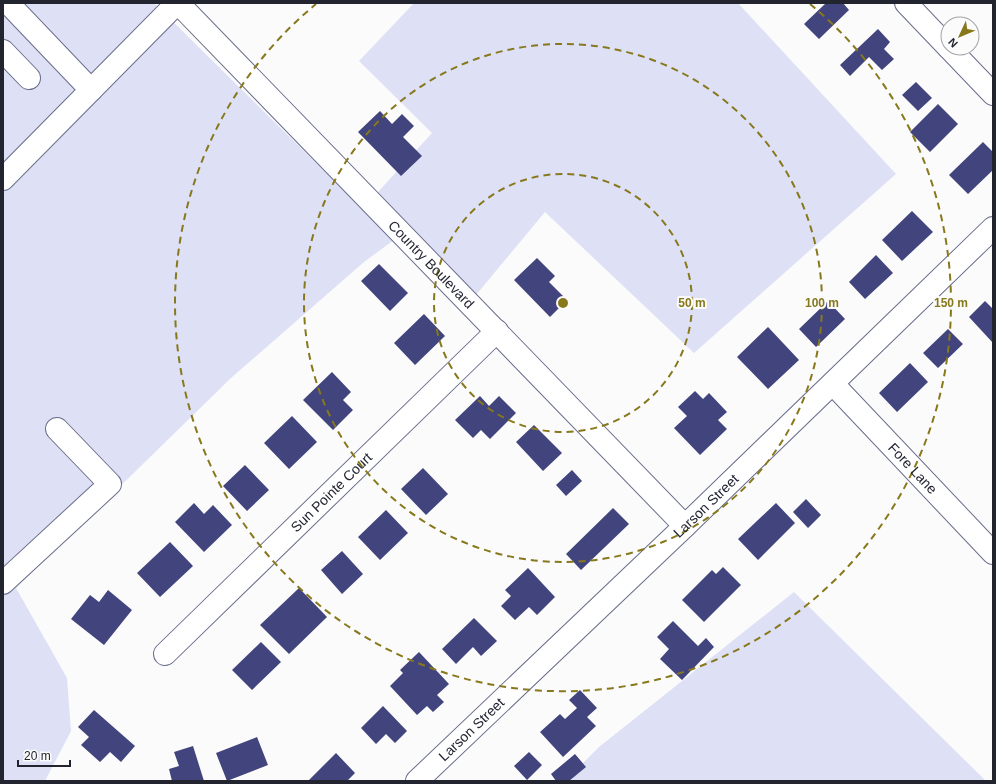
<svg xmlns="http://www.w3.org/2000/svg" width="996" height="784" viewBox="0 0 996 784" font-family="Arial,sans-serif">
<rect width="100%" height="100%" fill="#fbfbfb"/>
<!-- green -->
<path fill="#dee1f6" d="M3,3h151l240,237 -30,22 -133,116 -215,210 51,90 4,53 -26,50h-42z
M414,3h324l158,171 -202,179 -149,-141 -69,83 -99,-102 55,-60 -73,-72z
M794,592l192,189h-421l34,-34z"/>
<!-- building -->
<path fill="#41447d" d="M826,3h17l6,7 -30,29 -15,-15z
M878,29l12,13 -6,7 10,10 -12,11 -13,-13 -19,19 -10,-11z
M916,82l16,16 -14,13 -16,-16z
M938,104l20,20 -28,28 -20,-20z
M380,111l12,13 10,-10 12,12 -11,11 19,19 -21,20 -43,-44z
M983,142l10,10v18l-25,24 -19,-19z
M912,211l21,21 -31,29 -20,-21z
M876,255l17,18 -28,26 -16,-17z
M537,258l18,18 -6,6 18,18 -17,17 -36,-37z
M379,264l29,29 -18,18 -29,-30z
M828,301l17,18 -29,28 -17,-18z
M985,301l8,8v34l-24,-26z
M424,314l21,22 -30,29 -21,-22z
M768,327l31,33 -31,29 -31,-32z
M948,329l15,15 -25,24 -15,-15z
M910,363l18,19 -31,30 -18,-19z
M332,372l19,20 -8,8 10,10 -20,20 -30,-30z
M695,391l8,8 6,-6 18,19 -9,8 9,9 -27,26 -26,-27 13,-12 -9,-9z
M480,396l9,10 10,-10 17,17 -26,26 -9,-9 -8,8 -18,-18z
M292,416l25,26 -28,27 -25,-26z
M534,425l28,28 -19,18 -27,-29z
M245,465l24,25 -22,21 -24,-25z
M423,468l25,26 -22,21 -25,-26z
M572,470l10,11 -16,15 -10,-11z
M806,499l15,16 -13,13 -15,-16z
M194,503l10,11 9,-9 19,20 -28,27 -29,-30z
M776,503l19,20 -37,37 -20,-21z
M613,508l16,16 -48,46 -15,-16z
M386,510l22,23 -28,27 -22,-23z
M170,542l23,24 -33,31 -23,-24z
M342,551l21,23 -21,20 -21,-24z
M723,567l18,18 -37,37 -22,-22 30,-30 4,4z
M528,568l27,29 -18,18 -8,-8 -14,13 -14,-14 10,-10 -6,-6z
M299,588l28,29 -38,37 -29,-29z
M108,590l24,20 -28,35 -33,-26 19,-24 9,7z
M474,618l23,23 -16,15 -8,-9 -17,17 -14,-15z
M673,621l25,25 8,-8 8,9 -32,33 -22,-21 9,-10 -12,-12z
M261,642l20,20 -29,28 -20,-20z
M419,652l30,32 -12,11 7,7 -11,10 -6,-6 -10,9 -27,-29 13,-13 -3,-3z
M580,690l17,18 -10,9 9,9 -33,31 -23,-25 20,-18 5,5 12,-11 -8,-8z
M383,706l24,25 -12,12 -9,-9 -10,10 -15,-16z
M94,710l41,36 -14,16 -11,-10 -10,10 -19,-17 8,-8 -11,-10z
M257,737l11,28 -41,16 -11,-28z
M193,746l11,35h-32l-3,-12 10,-3 -5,-14z
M529,752l13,13 -15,15 -13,-14z
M336,753l19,20 -7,7 2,1h-40l-1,-1z
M575,754l11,13 -17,14h-13l-5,-7z"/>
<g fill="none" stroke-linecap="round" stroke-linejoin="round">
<!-- minor casing -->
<g stroke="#696d8b" stroke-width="24">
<g id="minor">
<path d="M8,3l83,87"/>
<path id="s1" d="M178,3l507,523"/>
<path d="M906,3l42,44"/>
<path d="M949,48l44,46"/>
<path d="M3,51l26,27"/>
<path d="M3,179l174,-176"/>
<path id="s2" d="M833,384l160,169"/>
<path d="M3,583l107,-99 -53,-55"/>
<path id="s3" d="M165,654l332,-323"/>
<path id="s4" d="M417,781l268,-255 308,-298"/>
</g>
</g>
<!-- minor -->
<use href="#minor" stroke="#fff" stroke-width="22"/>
</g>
<!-- distance rings -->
<g fill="none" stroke="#88781c" stroke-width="2" stroke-dasharray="7 5">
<circle cx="563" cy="303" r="129"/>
<circle cx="563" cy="303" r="259"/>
<path d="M810 4A388 388 0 1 1 316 4"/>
</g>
<g text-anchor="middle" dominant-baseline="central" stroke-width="4" stroke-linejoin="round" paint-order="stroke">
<!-- street labels -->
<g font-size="14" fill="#222430" stroke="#fbfbfb">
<text stroke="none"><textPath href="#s1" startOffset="364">Country Boulevard</textPath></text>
<text stroke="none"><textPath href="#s2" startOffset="116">Fore Lane</textPath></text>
<text stroke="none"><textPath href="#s3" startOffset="232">Sun Pointe Court</textPath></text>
<text stroke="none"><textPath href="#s4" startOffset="399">Larson Street</textPath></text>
<text stroke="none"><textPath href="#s4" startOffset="75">Larson Street</textPath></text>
</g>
</g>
<circle cx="563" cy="303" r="6" fill="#88781c" stroke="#fbfbfb" stroke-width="2"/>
<g font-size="12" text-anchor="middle" font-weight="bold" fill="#88781c" stroke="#fbfbfb" stroke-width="4" stroke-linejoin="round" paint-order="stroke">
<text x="692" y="307">50 m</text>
<text x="822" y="307">100 m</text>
<text x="951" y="307">150 m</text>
</g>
<!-- border -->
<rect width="996" height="784" fill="none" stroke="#222430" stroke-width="8"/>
<!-- north arrow -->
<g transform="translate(960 36) rotate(226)"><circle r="19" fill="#fbfbfb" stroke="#a4a5aa"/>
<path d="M0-3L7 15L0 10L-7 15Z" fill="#88781c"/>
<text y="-6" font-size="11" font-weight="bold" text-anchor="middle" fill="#222430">N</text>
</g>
<!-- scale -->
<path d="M18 760v6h52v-6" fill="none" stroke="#222430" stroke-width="2"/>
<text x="24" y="760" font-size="12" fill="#222430" stroke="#fbfbfb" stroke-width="3" paint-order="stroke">20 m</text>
</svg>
